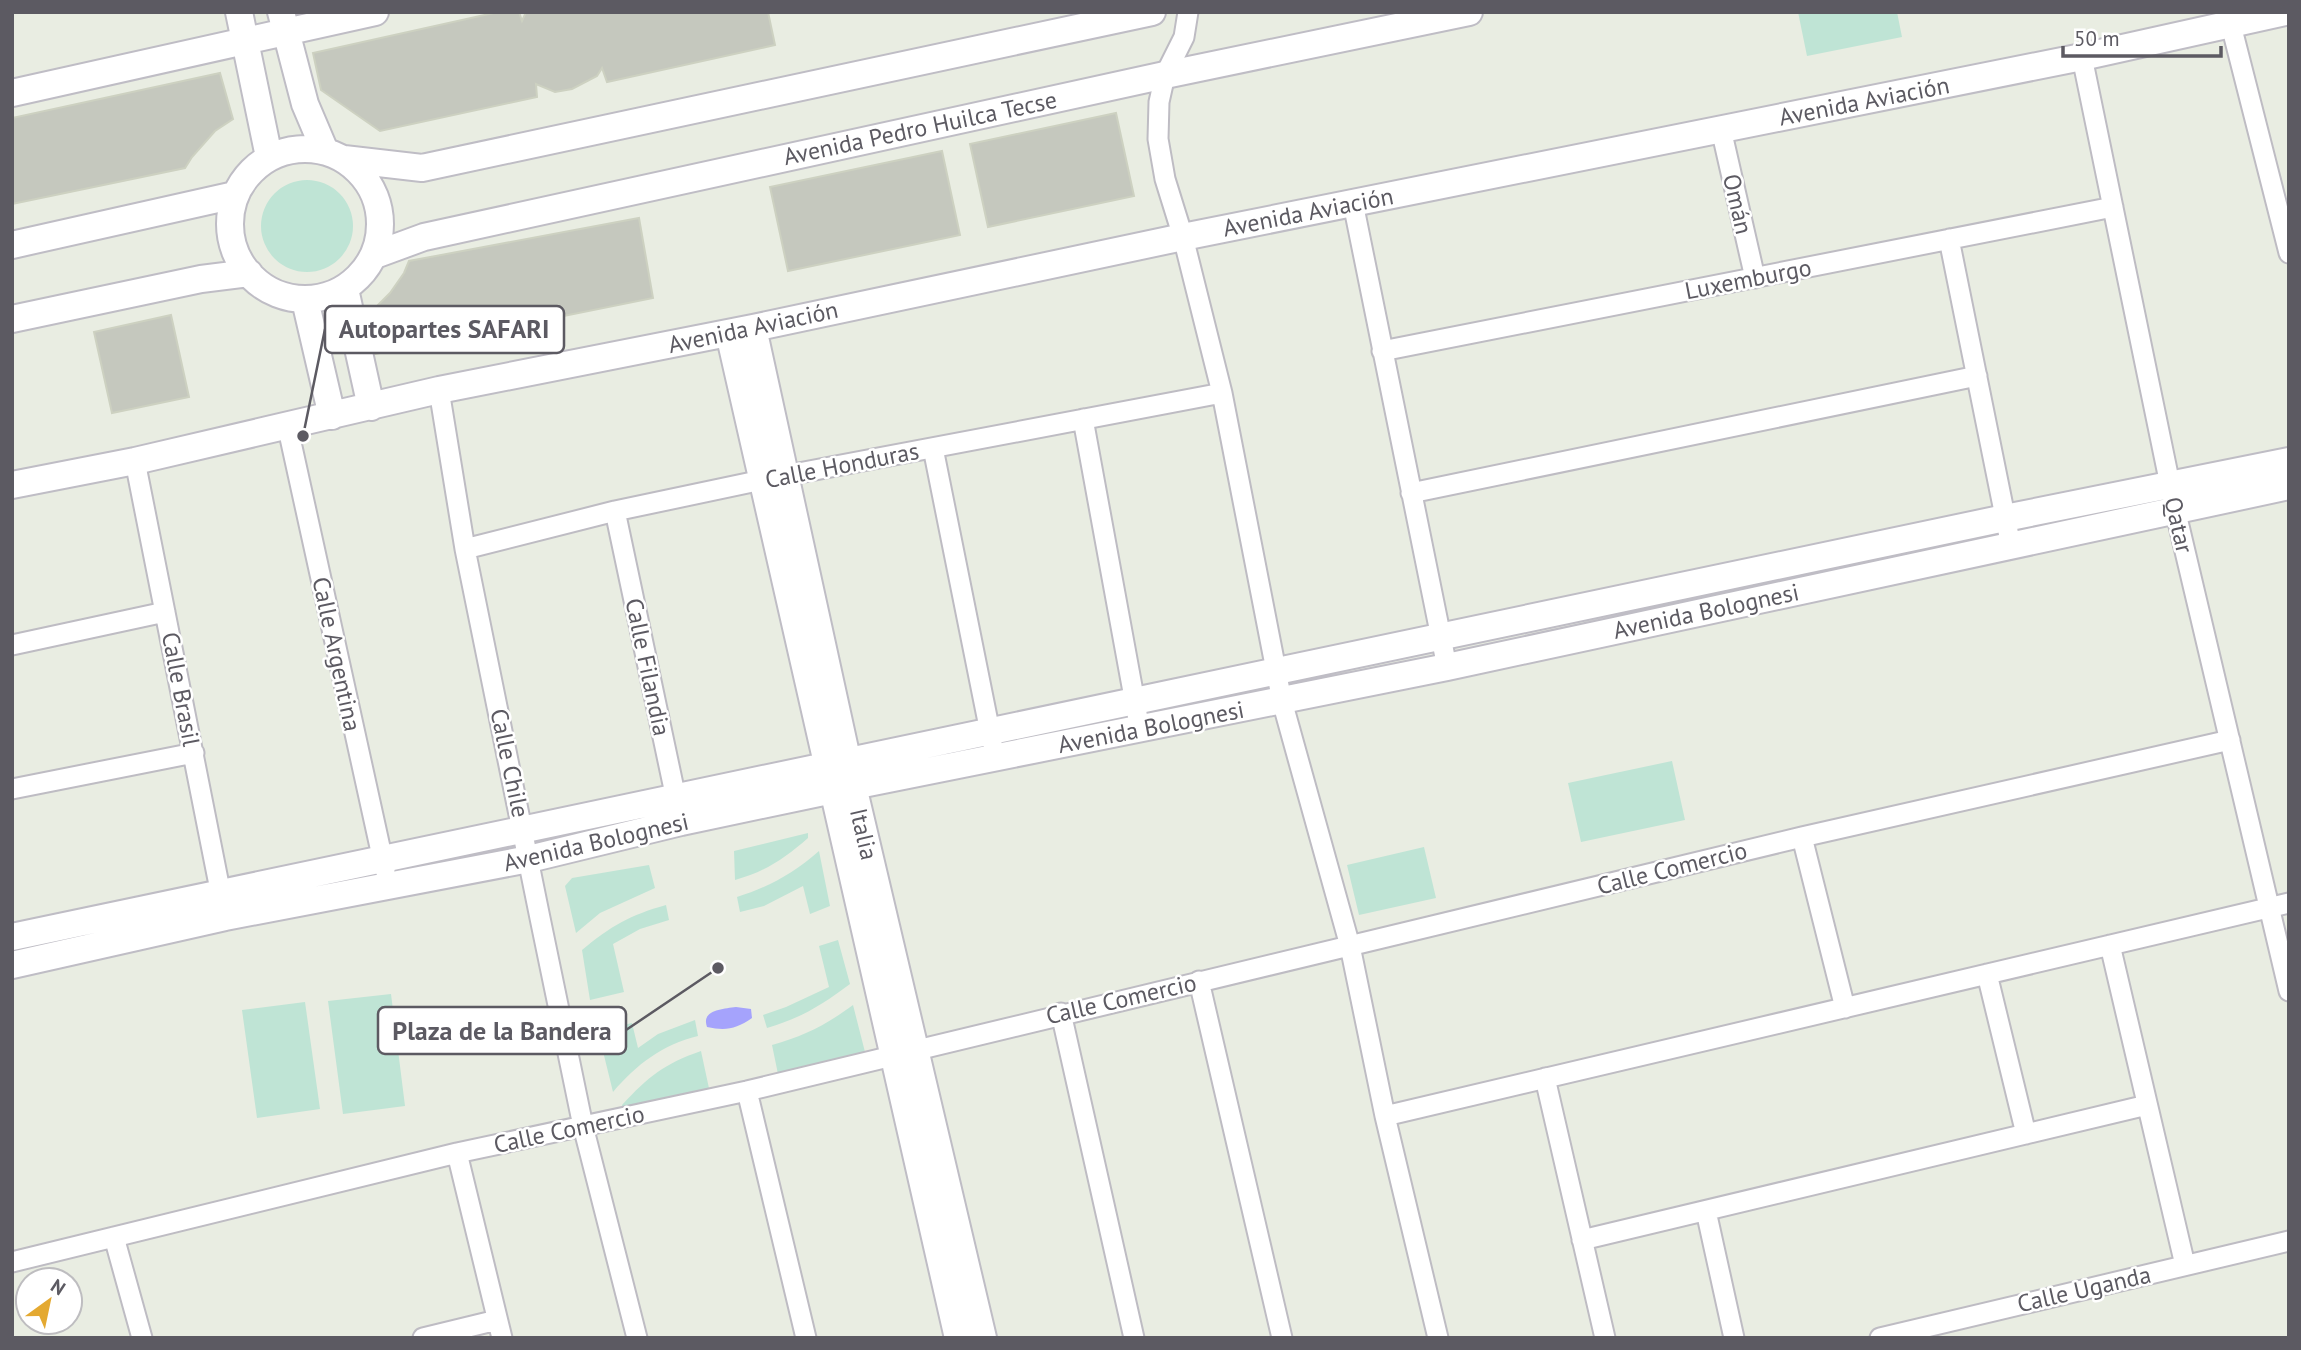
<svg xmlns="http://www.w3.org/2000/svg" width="2301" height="1350" viewBox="0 0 2301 1350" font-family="'PT Sans',sans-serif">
<rect width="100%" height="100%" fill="#e9ede2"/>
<!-- green -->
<path fill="#bfe4d5" d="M1798,12h99l5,25 -95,19z
M261 226a46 46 0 1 1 92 0a46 46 0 1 1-92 0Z
M1672,761l13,59 -104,22 -13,-59z
M808,833v5c-23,20 -43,34 -73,42l-1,-29z
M1424,847l12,51 -77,17 -12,-50z
M819,851l11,55 -20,8 -7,-28 -39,20 -24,6 -3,-15c32,-10 57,-24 82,-46z
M649,865l6,23 -55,25 -24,20 -11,-47 7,-8z
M666,905l3,15 -29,9 -27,15 11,48 -34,8 -8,-50c29,-24 48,-35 84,-45z
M838,940l12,44c-28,21 -49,34 -83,44l-4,-13 23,-8 43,-20 -10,-41z
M391,994l14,112 -62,8 -15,-113z
M305,1002l15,107 -63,9 -15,-108z
M853,1005l12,47 -87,22 -6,-29c32,-9 54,-20 81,-40z
M695,1020l3,16c-36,9 -61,28 -85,56l-15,-61 34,-8 6,25 20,-14z
M701,1051l9,42 -87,19 -1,-7c27,-29 42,-41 79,-54z"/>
<!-- water -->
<path fill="#a5a3fc" d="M736,1007l15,2 1,9c-16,11 -26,13 -45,9 -6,-17 15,-18 29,-20z"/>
<!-- building -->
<path fill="#c5c8be" stroke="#cdd1c1" stroke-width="2" d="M498,12h21l3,9 4,-9h242l7,33 -168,37 -5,-14 -5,8 -25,13 -17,3 -19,-8 1,13 -157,34 -59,-41 -8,-37z
M220,73l13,46 -18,12 -23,26 -7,11 -173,36v-86z
M1116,113l18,83 -146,31 -18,-83z
M942,151l18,84 -172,36 -18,-84z
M639,218l14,80 -288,58 -9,-36 18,-11 16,-16 14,-20 5,-12z
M171,315l18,82 -77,16 -18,-81z"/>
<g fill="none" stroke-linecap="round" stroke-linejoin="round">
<!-- street casing -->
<g stroke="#bebcc3" stroke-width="23">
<path id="street" d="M1188,12l-4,25 -19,38 -6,27 -1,37 7,40 18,58 39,156 60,308 68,245 35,170 53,222
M2231,25l58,228
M2082,57l93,452 114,482
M1721,129l34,149
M1353,203l94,464
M1949,239l62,307
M1382,351l731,-144
M439,390l26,159 75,369 43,208 54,212
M1083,419l57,311
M287,424l98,446
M933,448l59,294
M135,461l88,444
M1411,493l566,-117
M615,511l63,297
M465,549l150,-38 147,-31 460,-87
M12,645l153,-33
M12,789l182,-36
M1802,837l43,171
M2110,945l75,320
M1987,974l39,160
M1199,981l83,357
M1061,1013l73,325
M1545,1078l60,260
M747,1091l59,247
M1385,1116l904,-213
M457,1153l45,185
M1706,1211l28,127
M114,1237l28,101
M1582,1240l565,-135
M12,1262l445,-109 290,-62 1055,-254 428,-97
M423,1338l74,-18
M1880,1338l409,-97"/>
</g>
<!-- secondary casing -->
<g stroke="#bfbdc5" stroke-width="30">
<path id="secondary" d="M239,12l30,145
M281,12l24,92 20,47
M12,93l363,-81
M230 224a75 75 0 1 1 150 0a75 75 0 1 1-150 0Z
M344,159l78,9 730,-156
M12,245l223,-50
M375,255l49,-18 741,-162 304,-63
M345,289l26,118
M305,300l27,116
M12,319l189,-40 48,-6
M753,328l100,458 130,552
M729,333l229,1005
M12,485l123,-24 304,-71 314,-62 430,-91 899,-180 203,-45
M12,937l1993,-419 284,-57
M12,965l213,-48 304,-58 152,-37 152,-32 614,-123 842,-181"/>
</g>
<!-- street -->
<use href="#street" stroke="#fff" stroke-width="19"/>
<!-- secondary -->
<use href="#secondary" stroke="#fff" stroke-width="26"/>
</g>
<g text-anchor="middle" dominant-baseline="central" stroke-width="5" stroke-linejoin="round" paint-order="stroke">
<!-- street labels -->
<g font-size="24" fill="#5c5a62" stroke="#fff">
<text transform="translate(1864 101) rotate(-11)">Avenida Aviación</text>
<text transform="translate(920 128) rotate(-12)">Avenida Pedro Huilca Tecse</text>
<text transform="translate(1738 204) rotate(77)">Omán</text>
<text transform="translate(1308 212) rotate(-11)">Avenida Aviación</text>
<text transform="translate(1748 279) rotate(-11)">Luxemburgo</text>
<text transform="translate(753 327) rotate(-12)">Avenida Aviación</text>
<text transform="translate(842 465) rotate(-11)">Calle Honduras</text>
<text transform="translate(2179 525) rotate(77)">Qatar</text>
<text transform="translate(1706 611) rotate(-12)">Avenida Bolognesi</text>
<text transform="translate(337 654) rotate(78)">Calle Argentina</text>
<text transform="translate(648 667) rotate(78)">Calle Filandia</text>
<text transform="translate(181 689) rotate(79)">Calle Brasil</text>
<text transform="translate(1151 727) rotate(-11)">Avenida Bolognesi</text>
<text transform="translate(510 763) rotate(78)">Calle Chile</text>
<text transform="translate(864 834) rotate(77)">Italia</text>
<text transform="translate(596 842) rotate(-13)">Avenida Bolognesi</text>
<text transform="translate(1672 868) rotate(-14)">Calle Comercio</text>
<text transform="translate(1121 999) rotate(-13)">Calle Comercio</text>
<text transform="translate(569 1129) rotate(-12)">Calle Comercio</text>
<text transform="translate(2084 1289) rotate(-13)">Calle Uganda</text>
</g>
</g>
<!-- callouts -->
<path fill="none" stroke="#5c5a62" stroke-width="2.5" d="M303 436L325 329M718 968L626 1030"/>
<g fill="#5c5a62" stroke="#fff" stroke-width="2.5">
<circle cx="303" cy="436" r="7"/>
<circle cx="718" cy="968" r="7"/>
</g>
<g fill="#fff" stroke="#5c5a62" stroke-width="2.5">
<rect x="325" y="306" width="239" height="47" rx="7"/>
<rect x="378" y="1007" width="248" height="47" rx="7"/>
</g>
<g font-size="26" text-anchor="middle" font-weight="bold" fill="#5c5a62">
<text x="444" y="338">Autopartes SAFARI</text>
<text x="502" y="1040">Plaza de la Bandera</text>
</g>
<!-- border -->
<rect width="2301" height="1350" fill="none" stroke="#5c5a62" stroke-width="28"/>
<!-- north arrow -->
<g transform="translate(49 1301) rotate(33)"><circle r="33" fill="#ffffff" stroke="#bebdc0" stroke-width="2"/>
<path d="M0-5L12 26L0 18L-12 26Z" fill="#e4a931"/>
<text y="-10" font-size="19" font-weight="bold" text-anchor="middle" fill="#5c5a62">N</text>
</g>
<!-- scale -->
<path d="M2063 46v10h158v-10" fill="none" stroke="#5c5a62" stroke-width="3.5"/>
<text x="2074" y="46" font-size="21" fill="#5c5a62" stroke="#ffffff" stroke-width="5" paint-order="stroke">50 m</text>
</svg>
